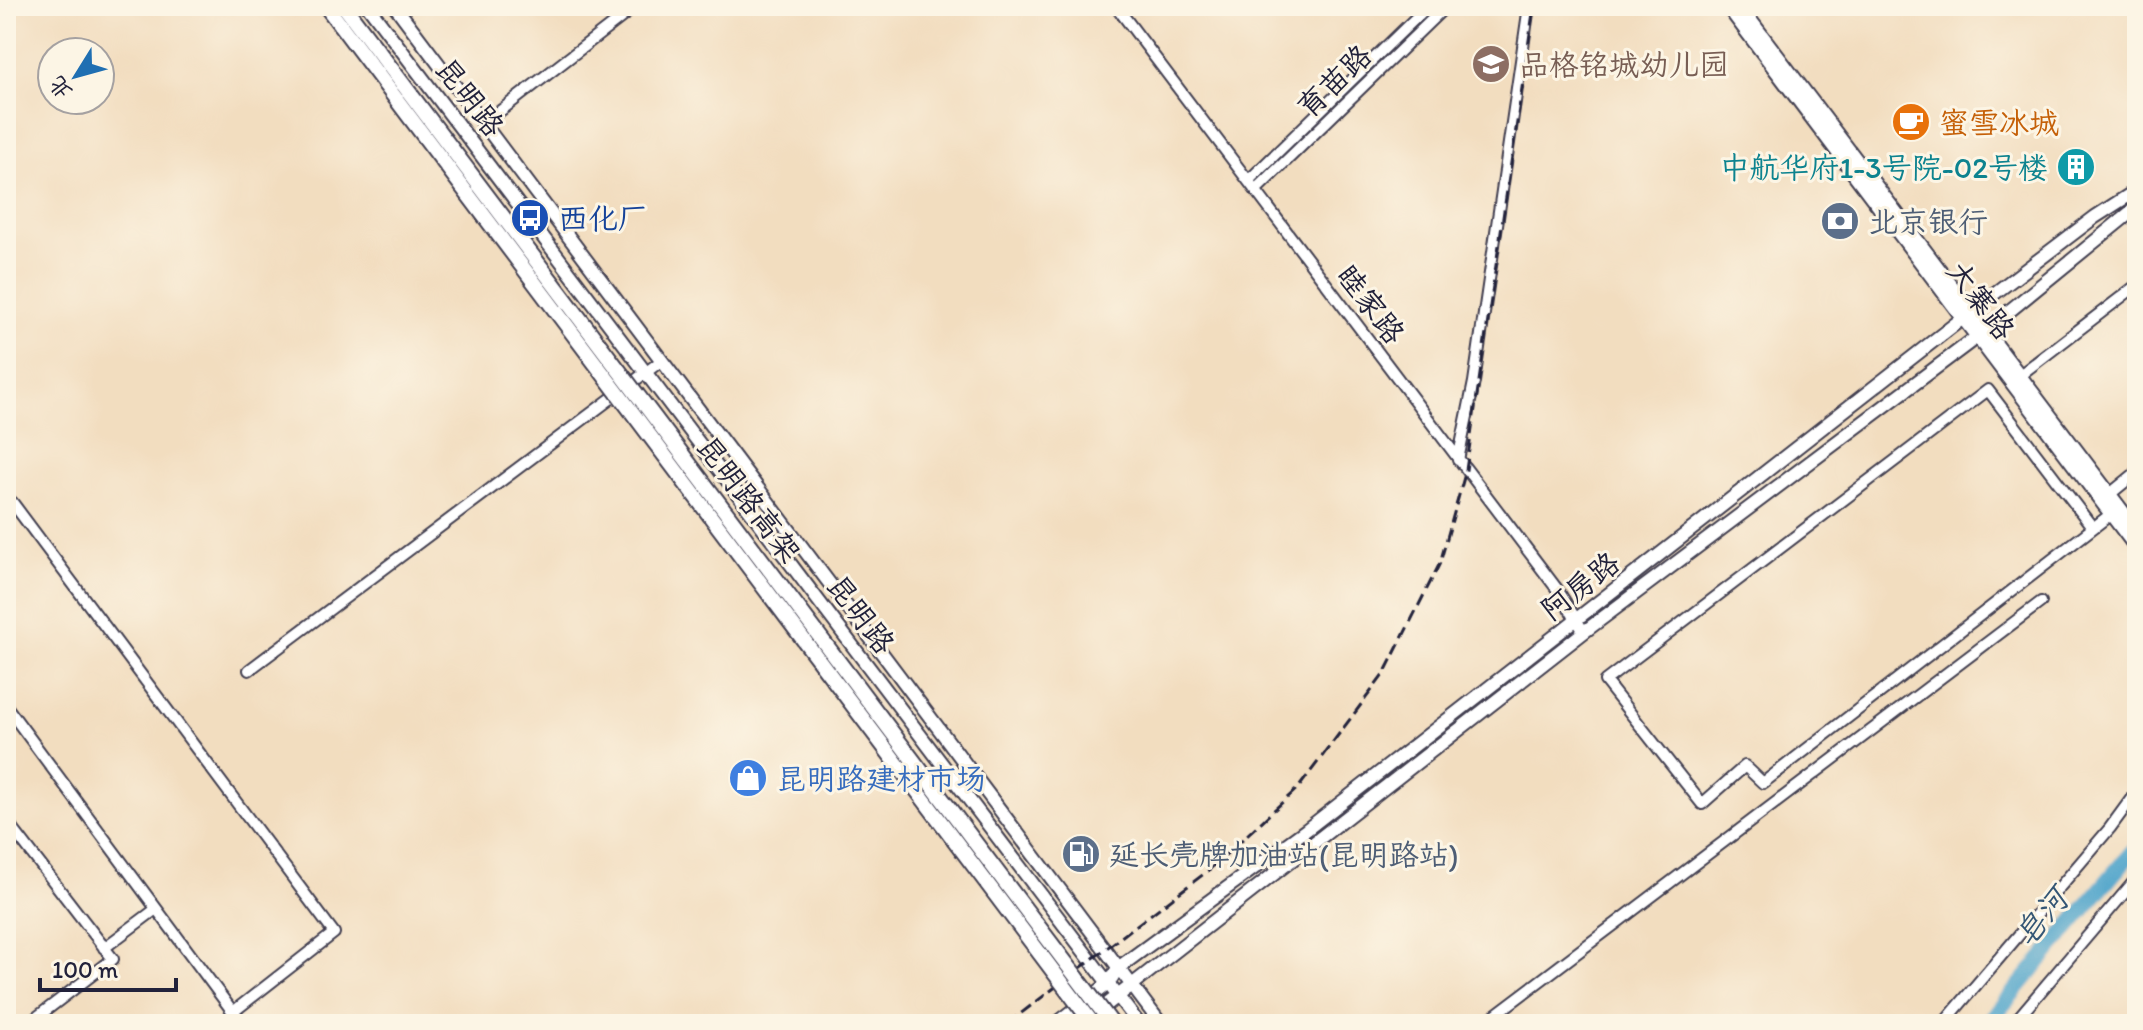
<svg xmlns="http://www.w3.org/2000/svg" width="2143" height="1030" viewBox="0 0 2143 1030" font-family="Itim,'LXGW WenKai TC',sans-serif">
<rect width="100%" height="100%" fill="#fcf5e5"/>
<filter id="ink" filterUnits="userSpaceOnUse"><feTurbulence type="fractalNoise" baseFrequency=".0125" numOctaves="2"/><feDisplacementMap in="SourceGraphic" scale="16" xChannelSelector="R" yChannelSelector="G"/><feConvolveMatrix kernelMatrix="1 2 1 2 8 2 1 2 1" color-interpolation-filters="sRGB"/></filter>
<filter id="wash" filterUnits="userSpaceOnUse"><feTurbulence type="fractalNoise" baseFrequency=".006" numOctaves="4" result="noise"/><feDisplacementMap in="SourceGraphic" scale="32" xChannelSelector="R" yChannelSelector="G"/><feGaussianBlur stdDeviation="1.8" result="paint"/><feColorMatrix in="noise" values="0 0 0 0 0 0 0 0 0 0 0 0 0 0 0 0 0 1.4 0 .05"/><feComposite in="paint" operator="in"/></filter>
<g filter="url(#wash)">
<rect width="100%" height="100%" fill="#f2ddbf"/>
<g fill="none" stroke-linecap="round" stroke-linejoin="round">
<!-- river -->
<path stroke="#4fa4cb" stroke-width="16" d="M1987,1024l150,-178"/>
</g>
</g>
<g filter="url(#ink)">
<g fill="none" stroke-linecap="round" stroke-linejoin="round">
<!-- minor casing -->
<g stroke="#413e4f" stroke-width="14">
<path id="minor" d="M1116,6l441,583 27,43
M482,125l154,-119
M1249,180l179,-174
M1256,190l190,-184
M2020,375l117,-90
M1458,460l16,-78 55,-376
M2110,494l27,-22
M6,506l6,-4 322,431 -101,79 -227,-306
M2093,528l-105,-138 -383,291 97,123 43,-38 18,17 330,-255 18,-14
M249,670l412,-309
M6,820l107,139 -85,65
M104,948l52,-39
M1483,1024l558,-422
M1943,1024l167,-196 27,-37
M2013,1024l124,-146"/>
</g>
<!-- major casing -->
<g stroke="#413e4f" stroke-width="16">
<path id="major" d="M368,6l771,1018
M395,6l766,1018
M1727,6l410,543
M1740,6l397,524
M1056,1024l52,-40 10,-16 188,-138 689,-537 100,-76 42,-27
M1082,1024l502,-392 402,-302 151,-123"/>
</g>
<!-- minor -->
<use href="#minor" stroke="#fff" stroke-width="10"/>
<!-- major -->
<use href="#major" stroke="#fff" stroke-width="12"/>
<!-- rail -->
<path stroke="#22223b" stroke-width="3" stroke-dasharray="12 6" stroke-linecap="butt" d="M1007,1024l202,-154 90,-83 85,-113 56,-111 26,-93 68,-464"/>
<!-- highway-bridge casing -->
<g stroke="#413e4f" stroke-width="18" stroke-linecap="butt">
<path id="highway-bridge" d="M326,6l767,1018
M344,6l768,1018"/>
</g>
<!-- highway-bridge -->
<use href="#highway-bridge" stroke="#fff" stroke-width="14"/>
</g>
</g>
<!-- icons -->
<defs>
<g id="school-disc" transform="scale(2)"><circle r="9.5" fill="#8d6e63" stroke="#fcf5e5"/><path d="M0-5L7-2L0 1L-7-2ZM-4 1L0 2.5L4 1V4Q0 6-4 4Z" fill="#fff"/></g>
<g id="cafe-disc" transform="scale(2)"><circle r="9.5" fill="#e8710a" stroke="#fcf5e5"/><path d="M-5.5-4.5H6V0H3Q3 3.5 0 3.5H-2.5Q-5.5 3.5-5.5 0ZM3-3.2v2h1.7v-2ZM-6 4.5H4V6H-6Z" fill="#fff"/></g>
<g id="building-disc" transform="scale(2)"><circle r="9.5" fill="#0f9aa8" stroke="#fcf5e5"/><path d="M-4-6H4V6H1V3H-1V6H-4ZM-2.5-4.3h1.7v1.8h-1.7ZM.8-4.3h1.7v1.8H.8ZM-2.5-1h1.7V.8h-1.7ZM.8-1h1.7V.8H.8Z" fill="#fff"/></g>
<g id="bus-disc" transform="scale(2)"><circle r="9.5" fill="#1a4fb4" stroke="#fcf5e5"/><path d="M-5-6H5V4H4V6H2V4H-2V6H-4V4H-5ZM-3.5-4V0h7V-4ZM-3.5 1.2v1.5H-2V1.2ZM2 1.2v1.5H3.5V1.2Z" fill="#fff"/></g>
<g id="bank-disc" transform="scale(2)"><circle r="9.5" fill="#5c6f8a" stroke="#fcf5e5"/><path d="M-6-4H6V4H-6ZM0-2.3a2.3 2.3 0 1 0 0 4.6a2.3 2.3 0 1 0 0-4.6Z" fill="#fff"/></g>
<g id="shop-disc" transform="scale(2)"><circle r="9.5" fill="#3f7fe0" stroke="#fcf5e5"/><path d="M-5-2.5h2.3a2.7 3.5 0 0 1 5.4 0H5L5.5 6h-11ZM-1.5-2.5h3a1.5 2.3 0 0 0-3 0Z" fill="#fff"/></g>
<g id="fuel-disc" transform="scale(2)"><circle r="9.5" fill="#5c6f8a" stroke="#fcf5e5"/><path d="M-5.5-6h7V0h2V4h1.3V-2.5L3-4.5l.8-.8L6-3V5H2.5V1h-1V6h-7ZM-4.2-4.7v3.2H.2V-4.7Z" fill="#fff"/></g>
</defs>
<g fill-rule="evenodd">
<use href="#school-disc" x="1491" y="64"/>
<use href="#cafe-disc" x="1911" y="122"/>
<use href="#building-disc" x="2076" y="167"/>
<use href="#bus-disc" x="530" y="218"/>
<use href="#bank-disc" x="1840" y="221"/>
<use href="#shop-disc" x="748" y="778"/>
<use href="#fuel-disc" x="1081" y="854"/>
</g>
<g text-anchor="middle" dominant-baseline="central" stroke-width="6" stroke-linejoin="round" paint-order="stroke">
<!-- education labels -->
<g font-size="30" fill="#785e54" stroke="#fcf5e5" text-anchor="start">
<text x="1519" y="64">品格铭城幼儿园</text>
</g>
<!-- street labels -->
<g font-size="30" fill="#22223b" stroke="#fcf5e5">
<text transform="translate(1334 81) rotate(-44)">育苗路</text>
<text transform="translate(470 97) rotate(52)">昆明路</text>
<text transform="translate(1981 300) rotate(53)">大寨路</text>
<text transform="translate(1371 304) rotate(53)">睦家路</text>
<text transform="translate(749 499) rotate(53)">昆明路高架</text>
<text transform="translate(1580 586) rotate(-38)">阿房路</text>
<text transform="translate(861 614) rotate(53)">昆明路</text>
</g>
<!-- food labels -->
<g font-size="30" fill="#c56008" stroke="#fcf5e5" text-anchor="start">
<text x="1939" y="122">蜜雪冰城</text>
</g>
<!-- culture labels -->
<g font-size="30" fill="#0d838f" stroke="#fcf5e5" text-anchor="end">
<text x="2048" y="167">中航华府1-3号院-02号楼</text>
</g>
<!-- transit labels -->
<g font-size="30" fill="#164399" stroke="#fcf5e5" text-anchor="start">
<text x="558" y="218">西化厂</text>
</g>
<!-- service labels -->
<g font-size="30" fill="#4e5e75" stroke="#fcf5e5" text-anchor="start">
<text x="1868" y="221">北京银行</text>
<text x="1109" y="854">延长壳牌加油站(昆明路站)</text>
</g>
<!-- shop labels -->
<g font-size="30" fill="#366cbe" stroke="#fcf5e5" text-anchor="start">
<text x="776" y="778">昆明路建材市场</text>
</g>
<!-- water labels -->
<g font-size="32" font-style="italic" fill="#345675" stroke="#fcf5e5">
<text transform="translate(2041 917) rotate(-50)">皂河</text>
</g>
</g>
<!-- margin -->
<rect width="2143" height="1030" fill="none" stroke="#fcf5e5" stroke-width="32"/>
<!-- north arrow -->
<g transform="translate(76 76) rotate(233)"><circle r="38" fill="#fcf5e5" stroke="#a5a1a1" stroke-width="2"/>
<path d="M0-6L14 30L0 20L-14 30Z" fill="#1f6fb2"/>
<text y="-12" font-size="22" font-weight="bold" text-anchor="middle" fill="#22223b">北</text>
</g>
<!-- scale -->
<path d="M40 978v12h136v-12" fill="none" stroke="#22223b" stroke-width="4"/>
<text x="52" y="978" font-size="24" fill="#22223b" stroke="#fcf5e5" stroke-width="6" paint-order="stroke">100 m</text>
</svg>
